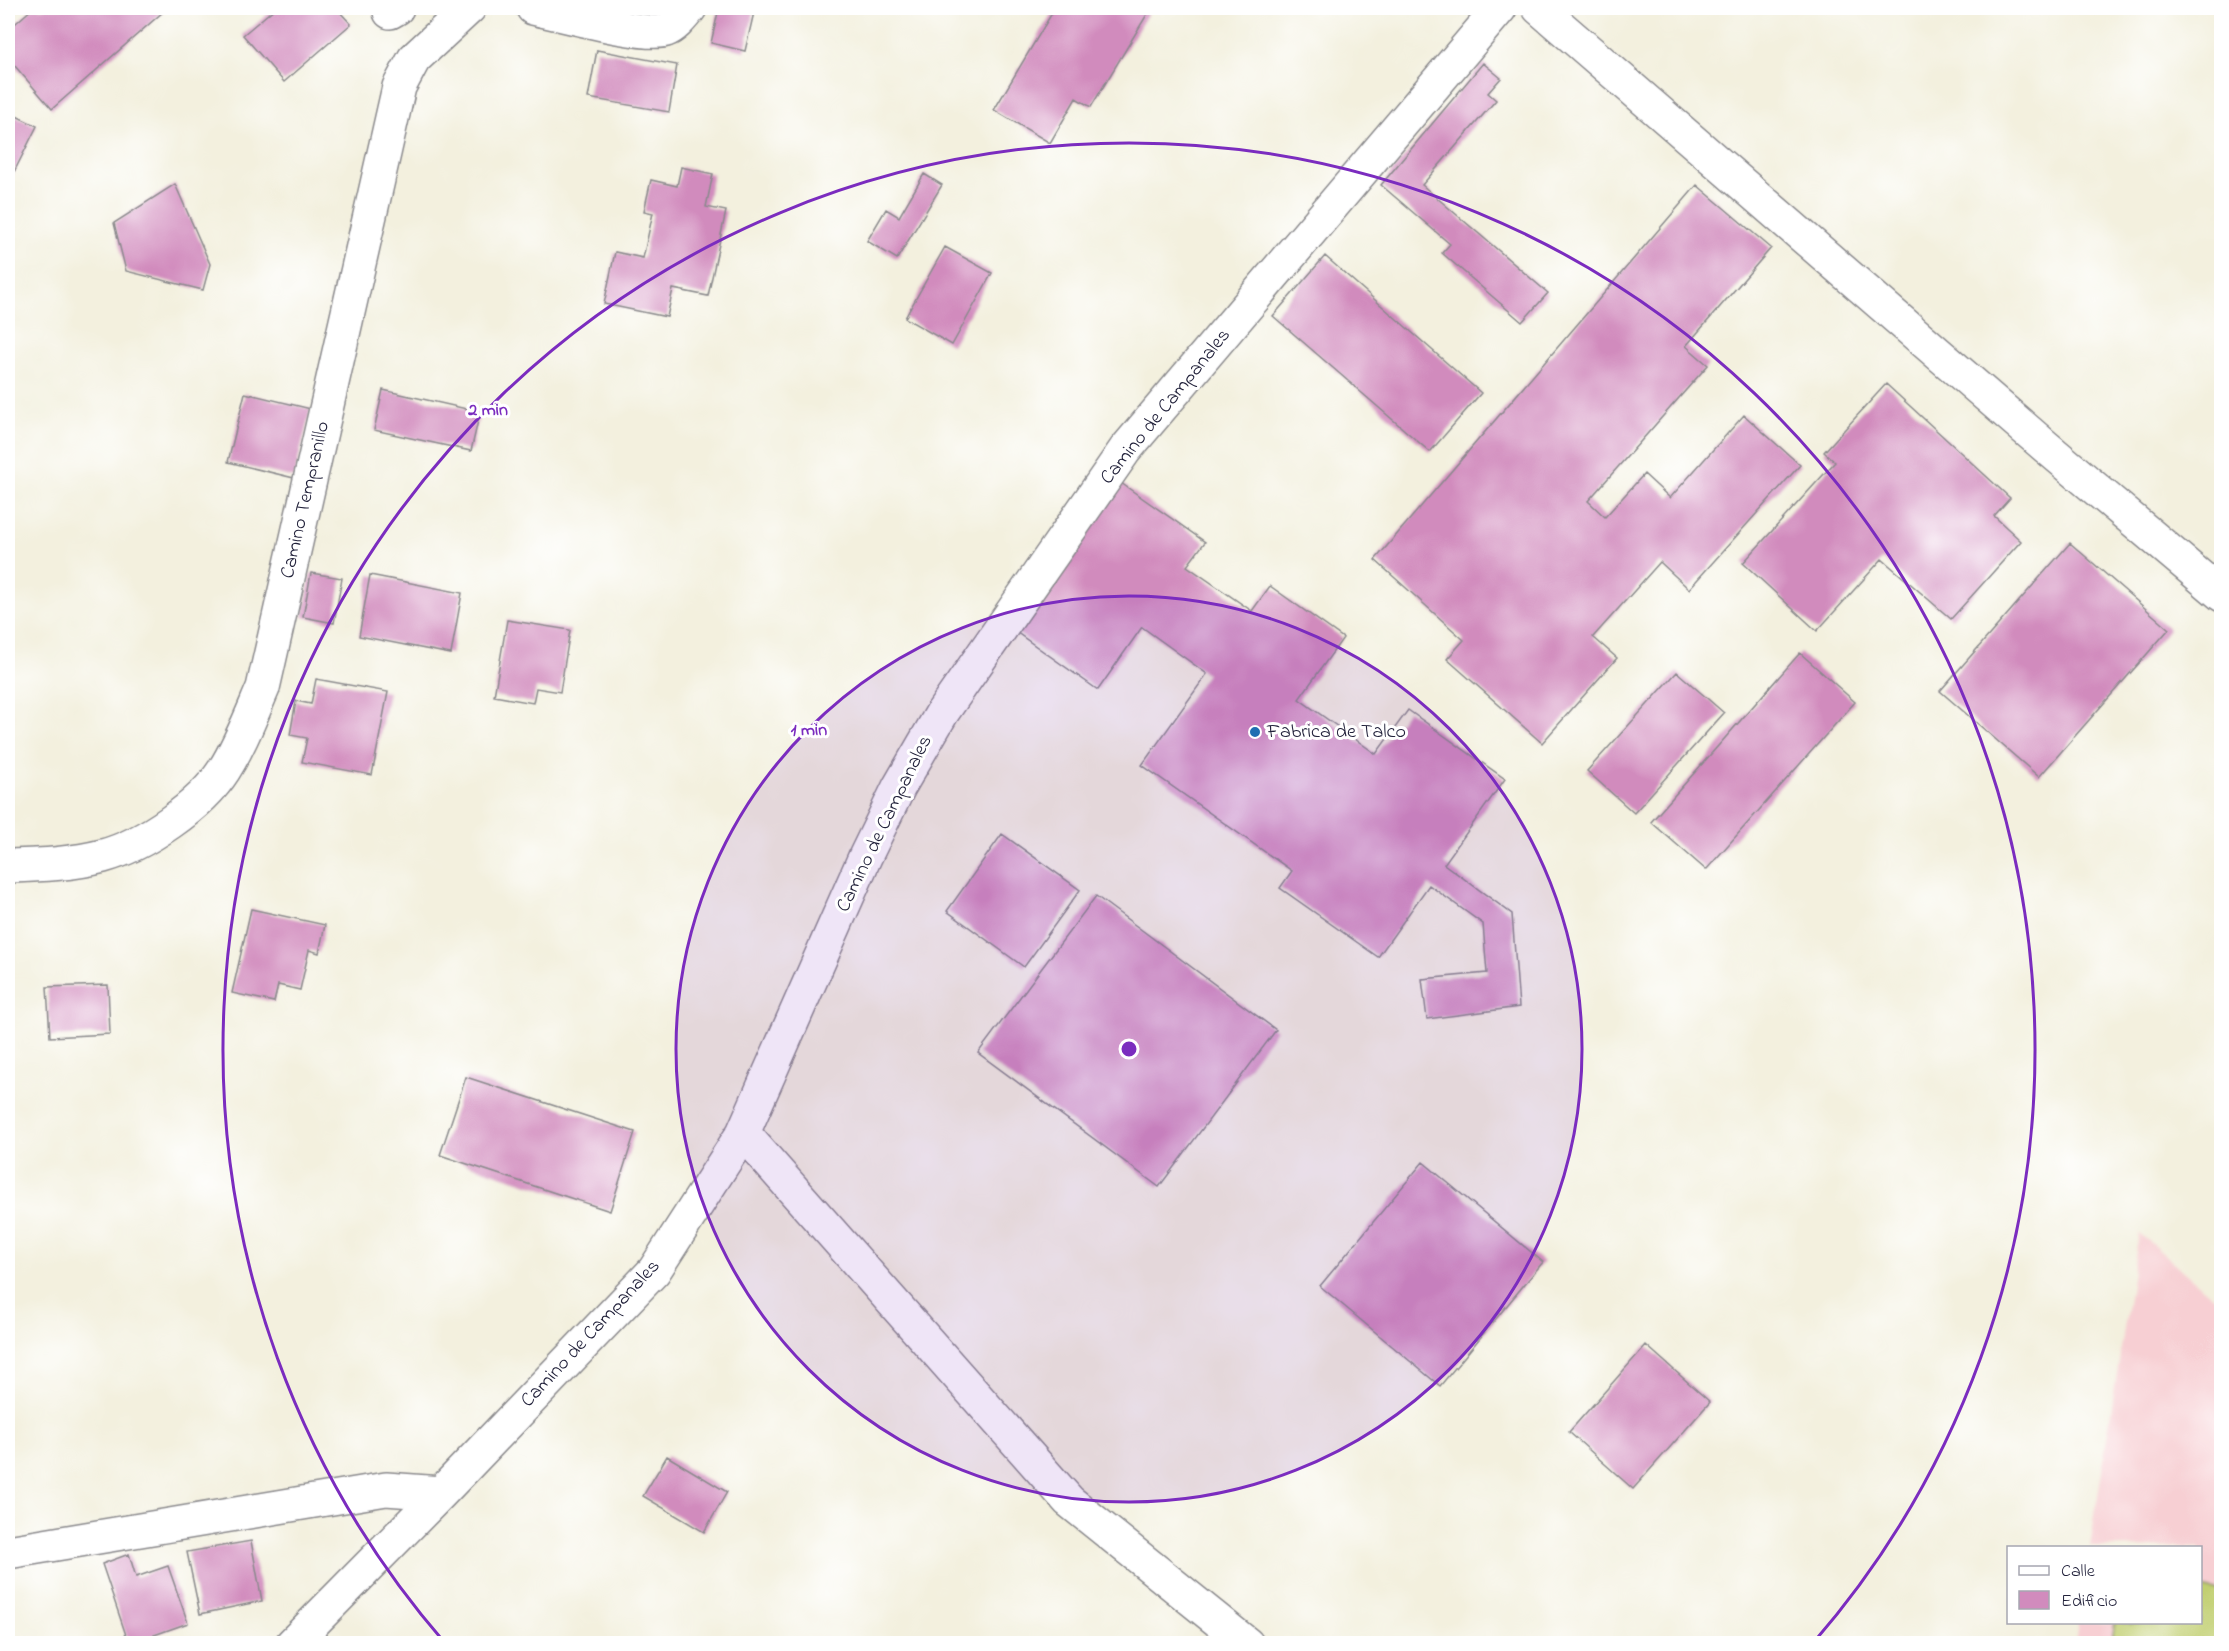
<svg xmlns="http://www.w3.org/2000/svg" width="2229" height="1651" viewBox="0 0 2229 1651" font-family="'Indie Flower',sans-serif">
<rect width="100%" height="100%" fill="#fff"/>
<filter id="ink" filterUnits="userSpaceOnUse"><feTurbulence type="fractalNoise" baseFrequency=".0167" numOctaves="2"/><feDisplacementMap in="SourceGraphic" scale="12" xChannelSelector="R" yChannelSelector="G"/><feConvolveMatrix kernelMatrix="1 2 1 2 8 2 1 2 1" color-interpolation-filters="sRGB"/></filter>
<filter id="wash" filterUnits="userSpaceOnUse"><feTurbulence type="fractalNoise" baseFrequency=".008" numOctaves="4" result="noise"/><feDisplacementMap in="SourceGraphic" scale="24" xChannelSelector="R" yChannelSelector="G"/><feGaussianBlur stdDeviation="1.35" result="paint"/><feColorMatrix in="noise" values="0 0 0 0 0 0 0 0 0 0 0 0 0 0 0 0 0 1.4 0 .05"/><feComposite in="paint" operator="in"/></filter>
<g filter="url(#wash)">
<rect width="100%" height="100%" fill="#f3f0de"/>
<!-- built -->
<path fill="#f7cfd3" d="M2139,1233l82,71v339l-146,1 3,-21 122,-1v-74l-110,-1z"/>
<!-- green -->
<path fill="#c1cf71" stroke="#727856" stroke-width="1.5" d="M2201,1588l20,4v51h-110l4,-20 85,-1z"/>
<g id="blocks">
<!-- building -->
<path fill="#d18bbd" d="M33,8h127l4,3 -112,98 -44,-51v-28z
M275,8h61l15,16 -67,58 -41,-47z
M719,8h36l-10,43 -34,-8z
M1055,8h96l-60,99 -15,-9 -26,45 -56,-33z
M597,50l80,15 -8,47 -81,-14z
M1483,63l18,15 -13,15 8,7 -74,85 126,108 -26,29 -80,-69 8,-9 -69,-59z
M8,112l29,14 -29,58z
M681,167l32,7 -7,33 20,4 -18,85 -35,-7 -6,28 -63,-13 11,-52 28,6 10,-45 -9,-2 7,-31 26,6z
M924,174l18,11 -45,74 -30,-18 19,-32 13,8z
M175,184l35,80 -7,26 -77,-19 -12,-48z
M1697,185l74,63 -85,98 22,19 -120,136 17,16 39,-43 26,24 74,-83 56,50 -111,124 -29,-27 -67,75 24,21 -75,85 -95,-84 17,-19 -89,-80z
M945,247l47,26 -40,72 -47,-27z
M1325,256l156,137 -51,59 -157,-136z
M1886,384l124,114 -16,18 27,25 -70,78 -69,-60 -65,72 -74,-68 92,-101 -11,-10z
M383,390l97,22 -9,39 -97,-21z
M245,393l66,16 -17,69 -66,-16z
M1121,483l84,59 -18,24 65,45 18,-25 73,52 -44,61 77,55 32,-44 97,69 -61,85 68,50 7,93 -92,12 -5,-40 65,-6 -4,-49 -54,-39 -51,72 -98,-69 12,-17 -150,-106 65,-91 -65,-47 -44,63 -82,-58z
M2070,543l99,86 -130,148 -99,-86z
M311,573l31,5 -8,45 -31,-6z
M370,575l92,18 -11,61 -92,-18z
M507,620l63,10 -10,62 -24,-4 -3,15 -39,-7z
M1800,653l55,49 -149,168 -55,-48z
M1677,672l47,41 -90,100 -47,-42z
M316,679l72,13 -16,83 -70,-13 5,-24 -17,-3 6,-34 15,3z
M1002,834l78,56 -56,77 -77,-56z
M1096,896l180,134 -117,157 -181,-134z
M251,909l74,16 -6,28 -10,-3 -9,40 -22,-5 -4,17 -42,-9z
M108,985l2,49 -60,3 -3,-50z
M466,1077l169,55 -25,79 -170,-56z
M1423,1162l120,100 -103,124 -120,-100z
M1646,1345l64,57 -77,87 -64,-57z
M667,1456l60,36 -23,40 -61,-36z
M251,1541l11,60 -62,13 -13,-62z
M129,1554l7,23 32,-11 20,57 -59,21 -27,-80z"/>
</g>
</g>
<g filter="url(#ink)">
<use href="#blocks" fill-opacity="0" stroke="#8a898c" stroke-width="1.5"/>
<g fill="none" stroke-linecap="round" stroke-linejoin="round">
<!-- street casing -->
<g stroke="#8a898c" stroke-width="36">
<path id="street" d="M533,8c25,5 115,30 133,22 9,-3 18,-15 24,-22
M1539,8l506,438 177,149
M390,12l7,-4
M8,866c31,-1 65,-2 95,-10 41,-11 98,-50 121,-86 16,-25 27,-54 39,-82l136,-601 15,-28 55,-51
M743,1133l326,368 178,143
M8,1552l378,-63 55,4
M292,1644l149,-151 213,-222 89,-138 122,-276 34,-70 43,-74 183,-263 375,-442"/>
</g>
<!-- street -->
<use href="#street" stroke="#fff" stroke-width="33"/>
</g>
</g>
<!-- distance rings -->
<circle cx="1129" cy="1049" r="453" fill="#7b2cbf" fill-opacity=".12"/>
<g fill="none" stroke="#7b2cbf" stroke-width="3">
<circle cx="1129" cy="1049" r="453"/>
<path d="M445 1643A906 906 0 1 1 1813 1643"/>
</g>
<!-- markers -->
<circle fill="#1f6fb2" stroke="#fff" stroke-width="2" cx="1255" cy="732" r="6"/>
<g text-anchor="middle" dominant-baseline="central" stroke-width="6" stroke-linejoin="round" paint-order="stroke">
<!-- street labels -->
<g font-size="20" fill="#22223b" stroke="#fff">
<text transform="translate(1166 407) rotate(-51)">Camino de Campanales</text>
<text transform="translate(306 500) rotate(-77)">Camino Tempranillo</text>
<text transform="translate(885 824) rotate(-64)">Camino de Campanales</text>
<text transform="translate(591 1334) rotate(-47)">Camino de Campanales</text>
</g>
<!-- poi labels -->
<g font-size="20" fill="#22223b" stroke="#fff" text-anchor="start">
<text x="1267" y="732">Fabrica de Talco</text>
</g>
</g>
<circle cx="1129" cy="1049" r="9" fill="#7b2cbf" stroke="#fff" stroke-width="3"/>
<g font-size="18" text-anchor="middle" font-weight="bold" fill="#7b2cbf" stroke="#fff" stroke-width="6" stroke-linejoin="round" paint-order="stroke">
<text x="488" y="415">2 min</text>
<text x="809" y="735">1 min</text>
</g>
<!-- margin -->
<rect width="2229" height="1651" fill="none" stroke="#fff" stroke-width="30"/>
<!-- legend -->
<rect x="2007" y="1546" width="195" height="78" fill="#ffffff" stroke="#a7a7b1" stroke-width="1.5"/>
<rect x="2019" y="1566" width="30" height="9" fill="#ffffff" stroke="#a7a7b1" stroke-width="1.5"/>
<text x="2061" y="1576" font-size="18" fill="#22223b">Calle</text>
<rect x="2019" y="1591" width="30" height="18" fill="#d18bbd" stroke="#a7a7b1" stroke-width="1.5"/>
<text x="2061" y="1606" font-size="18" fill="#22223b">Edificio</text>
</svg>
